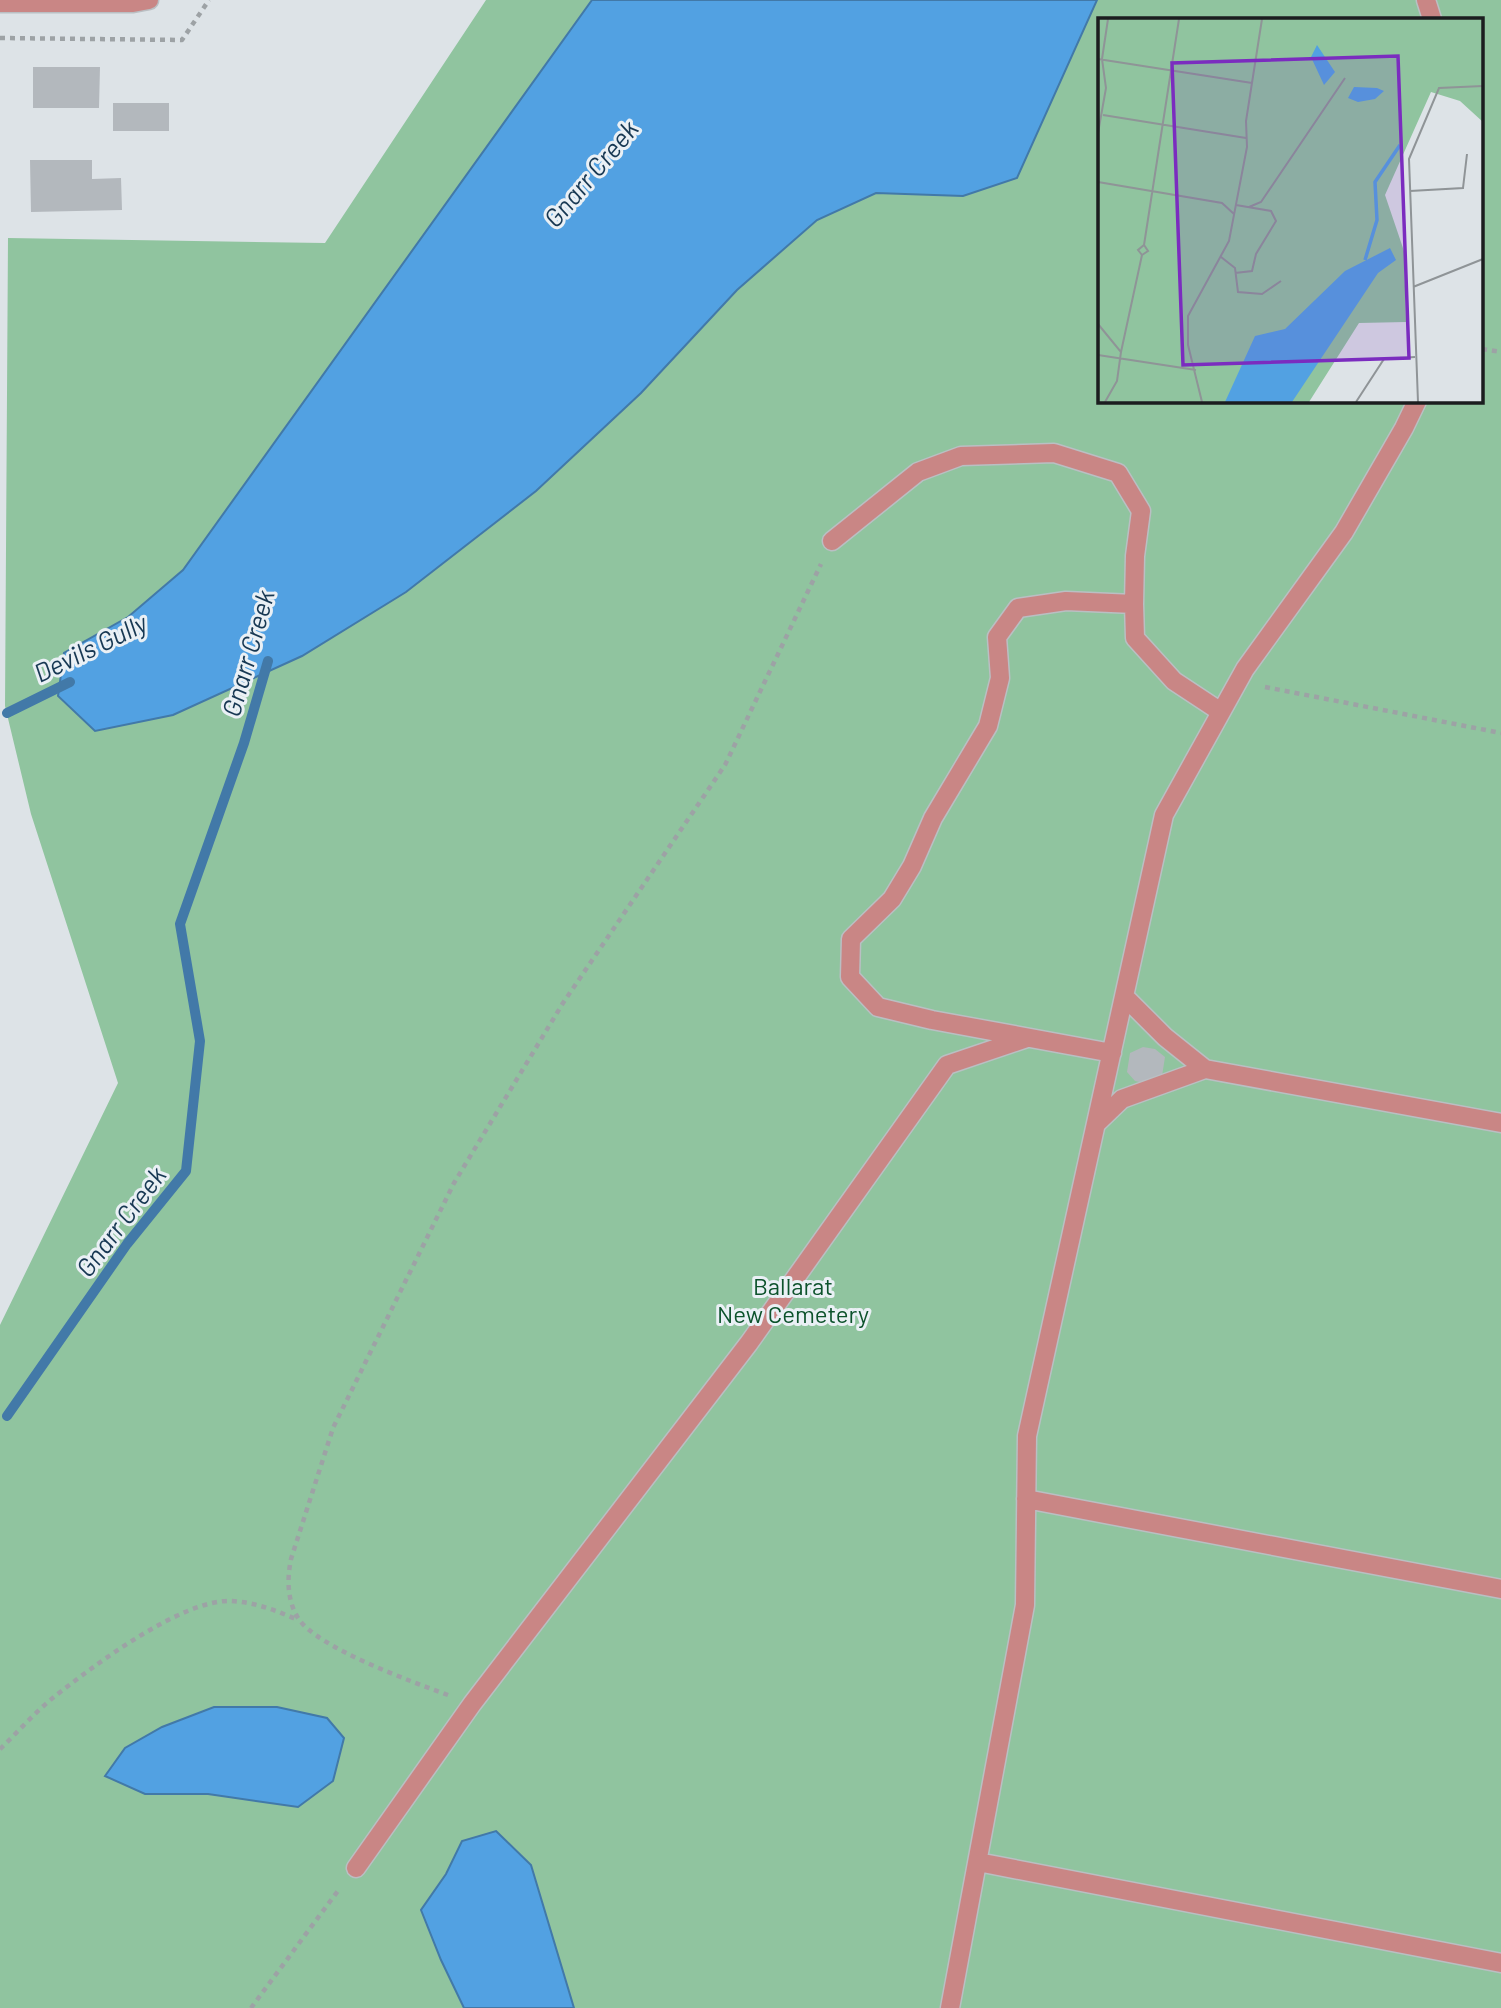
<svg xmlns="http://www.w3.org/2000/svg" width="1501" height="2008" viewBox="0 0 1501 2008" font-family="Barlow,sans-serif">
<rect width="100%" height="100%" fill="#dde3e7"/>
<!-- green -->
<path fill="#90c49f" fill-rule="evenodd" d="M486,0h1015v2008h-1501v-683l118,-242 -87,-269 -26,-108 3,-468 317,5zM1100,19h382v382h-382z"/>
<!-- water -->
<path fill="#52a1e2" stroke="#4279a8" stroke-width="2" d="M592,0h505l-80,178 -54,18 -87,-3 -59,27 -80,70 -96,103 -105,98 -130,101 -104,64 -129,59 -78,16 -37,-35 6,-43 64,-36 55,-47z
M214,1707h63l50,11 17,20 -11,43 -35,26 -90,-13h-63l-40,-18 20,-28 37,-21z
M496,1831l35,34 43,143h-110l-23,-48 -20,-50 25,-36 16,-33z"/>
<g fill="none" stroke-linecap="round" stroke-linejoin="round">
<!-- stream -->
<path stroke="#4279a8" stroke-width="10" d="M7,713l63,-31
M7,1416l120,-172 59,-73 14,-130 -20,-117 64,-181 24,-82"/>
</g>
<!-- building -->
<path fill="#b3b8bd" d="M33,67h67l-1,41h-66z
M113,103h56v28h-56z
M30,160h62v19l29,-1 1,32 -91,2z
M1143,1047l12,2 10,8 -3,19 -14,8 -13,-3 -8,-9 3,-19z"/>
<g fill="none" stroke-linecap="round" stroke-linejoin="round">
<!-- service casing -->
<g stroke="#babfc3" stroke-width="21">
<path id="service" d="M1426,0l6,19
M832,541l86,-69 43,-16 93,-3 64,20 23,38 -6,45 -1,48 1,34 39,43 47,31
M1125,997l40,40 40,32 296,54
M1112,1053l-180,-33 -54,-13 -28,-30 1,-38 41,-40 20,-33 21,-48 55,-92 12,-48 -3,-41 21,-29 48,-7 68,3
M1096,1124l26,-25 83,-30
M1026,1499l475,90
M978,1862l523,101
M356,1868l116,-164 277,-361 198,-278 80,-27
M950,2008l75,-403 2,-169 137,-621 81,-146 99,-137 60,-104 13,-27"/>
</g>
<!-- minor casing -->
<g stroke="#babfc3" stroke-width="21">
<path id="minor" d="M0,3h133l16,-3"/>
</g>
<!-- path -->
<path stroke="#9da2a5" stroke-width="4.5" stroke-dasharray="5 5" stroke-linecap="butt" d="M0,38l182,2 27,-40
M1482,349l19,3
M1265,687l236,46
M448,1695c-35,-13 -131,-47 -150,-77 -11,-18 -11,-39 -7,-59l42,-131 121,-245 109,-180 162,-238 96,-201
M0,1749c18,-17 35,-37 54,-52 39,-31 128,-98 177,-96 24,1 46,10 67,19
M251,2008l89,-120"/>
<!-- service -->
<use href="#service" stroke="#c98685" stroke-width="18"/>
<!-- minor -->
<use href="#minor" stroke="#c98685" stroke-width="18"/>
</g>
<g text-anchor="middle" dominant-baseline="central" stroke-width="6" stroke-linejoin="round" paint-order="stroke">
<!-- park labels -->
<g font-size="24" fill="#0d532c" stroke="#eaf0f5">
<text x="793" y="1285">Ballarat<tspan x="793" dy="28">New Cemetery</tspan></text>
</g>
<!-- water labels -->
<g font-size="26" font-style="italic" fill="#173853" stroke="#eaf0f5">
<text transform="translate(590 173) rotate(-50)">Gnarr Creek</text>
<text transform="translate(90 647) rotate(-26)">Devils Gully</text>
<text transform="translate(247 653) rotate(-74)">Gnarr Creek</text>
<text transform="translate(120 1221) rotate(-53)">Gnarr Creek</text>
</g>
</g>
<!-- overview -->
<g transform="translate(1098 18)">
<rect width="385" height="385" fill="#dde3e7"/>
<path d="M0,1h385v103l-23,-21 -29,-9 -46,103 19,56 2,71 -47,1 -50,79h-211z" fill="#90c49f"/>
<path d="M219,27l18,27 -11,13 -13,-28zM256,69l23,1 7,3 -9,8 -17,3 -10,-4zM292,230l6,12 -18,13 -86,129h-67l30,-66 30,-7 60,-58z" fill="#52a1e2"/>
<path fill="none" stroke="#52a1e2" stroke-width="3.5" d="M267,242l12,-40 -2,-38 25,-37"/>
<path fill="none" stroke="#8f9497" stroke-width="2" d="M0,41l154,24M5,97l143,23M0,115l8,-45 -4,-29 6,-40M0,164l124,21 12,11M312,173l53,-3 4,-34M151,189l12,-5 84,-124M46,227l35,-226M123,239l14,11 3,24 24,2 19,-13M137,255l17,-2 4,-17 20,-33 -5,-10 -35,-6M315,269l70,-28M0,306l23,28 -4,29 -12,21M23,334l21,-97 -4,-5 6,-5 4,6 -6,4M0,337l98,15M104,384l-14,-57v-29l41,-75 18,-94 -1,-26 16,-102M258,384l28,-43 31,-2M320,384l-9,-243 30,-71 44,-2"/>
<path fill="#7b2cbf" fill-opacity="0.15" stroke="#7b2cbf" stroke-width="3.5" d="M300,38l11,302 -226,7 -11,-302z"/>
<rect width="385" height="385" fill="none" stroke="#1b1d1f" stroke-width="3.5"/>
</g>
</svg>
